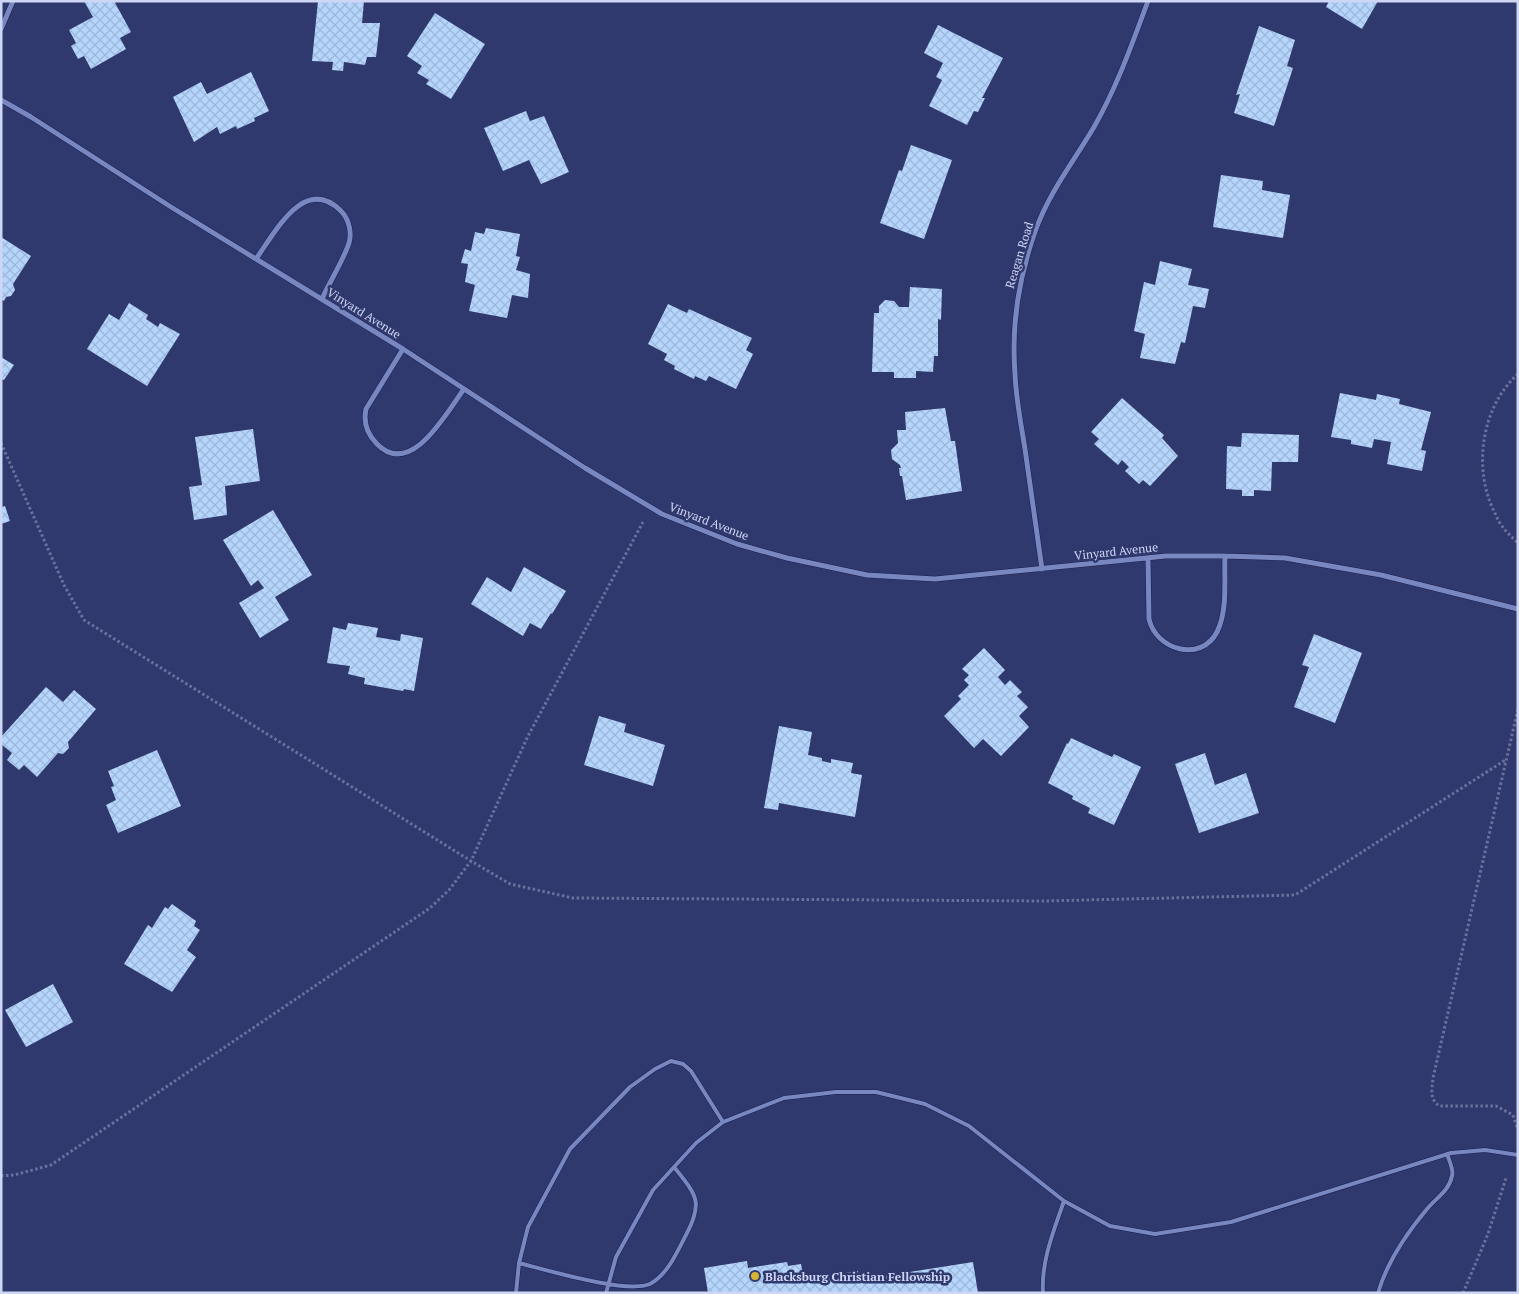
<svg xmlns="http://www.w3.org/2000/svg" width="1519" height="1294" viewBox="0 0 1519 1294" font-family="'PT Serif',serif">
<defs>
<pattern id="building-cross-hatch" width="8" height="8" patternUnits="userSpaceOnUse" patternTransform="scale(1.25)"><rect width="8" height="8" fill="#b5d5fd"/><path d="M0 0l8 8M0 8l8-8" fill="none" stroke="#9db7d9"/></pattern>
</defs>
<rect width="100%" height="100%" fill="#30396d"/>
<!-- building -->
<path fill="url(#building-cross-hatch)" d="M84,1h30l17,31 -11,6 6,11 -35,20 -7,-13 -6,3 -7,-13 5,-3 -7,-13 24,-13z
M318,1h46l-2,22h18l-4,34h-9l-2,8 -21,-3 -1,9 -11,-1 1,-8 -21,-1z
M1329,1h49l-16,28 -36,-22z
M435,13l50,31 -34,55 -25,-15 3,-4 -12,-7 5,-7 -15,-10z
M938,25l65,33 -21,40h3l-7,14 -4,-1 -7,14 -38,-19 13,-26 -6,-3 7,-14 -19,-10z
M1259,26l36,14 -8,26 6,2 -19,58 -40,-13 6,-19 -4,1z
M251,72l18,39 -15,7 1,3 -18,8 -1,-3 -16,8 -3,-7 -23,15 -21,-45 28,-15 6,12z
M526,111l4,10 14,-5 25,56 -28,12 -12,-24 -26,11 -19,-43z
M911,145l41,15 -28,79 -44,-16 19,-53 3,1z
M1221,175l42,6 -1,9 28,5 -7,43 -70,-11z
M486,228l34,6 -4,22 4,1 -4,13 14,4 -2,24 -16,-3 -5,23 -38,-7 6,-26 -10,-3 3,-18 -7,-1 4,-14 6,2 4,-19 9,2z
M1,237l30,19 -18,28 2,6 -4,6 -5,1 -2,4 -3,-2z
M1160,261l32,8 -4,16 21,4 -4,19 -12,-2 -8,37 -4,-1 -6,22 -35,-6 5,-24 -11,-3 10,-49 11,3z
M910,287l32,2 -1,31 -3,-1v37h-4l-1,16 -17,-1v7h-22v-6h-22l2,-59h5v-7l6,-6 9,1 5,6h10z
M129,303l19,12 -2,4 12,8 2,-4 20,11 -33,52 -60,-37 22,-35 10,6z
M668,304l19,9 2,-4 63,29 -6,12 7,4 -17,35 -27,-13 -3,5 -11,-5 -1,3 -20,-10 1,-3 -11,-6 3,-6 -19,-10z
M1,357l13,8 -10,15 -3,-1z
M1340,393l36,7 1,-6 23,5 -1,5 32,8 -10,38 5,1 -4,20 -35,-7 4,-22 -17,-3 -2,9 -21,-4v-4l-20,-3z
M1122,398l42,37 -2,3 16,18 -28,30 -7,-6 -4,4 -14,-13 4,-4 -7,-7 -4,5 -24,-21 5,-5 -8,-7z
M945,408l6,33h4l7,50 -56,9 -4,-24h-2l-1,-8h2l-1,-3 -8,-6 -1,-9 7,-7 -1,-13h9l-1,-18z
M253,429l7,52 -35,5 2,29 -33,5 -5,-33 13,-2 -7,-48z
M1242,433l57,2 -1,27h-26l-1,29 -17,-1v6h-12v-6l-16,-1 1,-43 14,1z
M5,506l5,15 -9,3v-17z
M273,510l39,65 -37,22 14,23 -29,18 -21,-35 25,-15 -6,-8 -7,6 -28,-46z
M524,567l42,24 -14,23 -1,-1 -10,16 -11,-6 -7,13 -52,-32 16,-27 24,15z
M348,623l30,5 -2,9 24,4 1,-7 22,4 -9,53 -10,-2 -1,2 -39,-7 1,-6 -17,-4 2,-8 -23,-3 6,-36 13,3z
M1314,634l48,19 -27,70 -41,-16 15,-40 -7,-2z
M984,648l21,22 -7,7 7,8 5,-5 12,12 -5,4 11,11 -9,9 10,11 -28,29 -18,-17 -9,9 -30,-32 17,-17 -3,-3 11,-11 -5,-5 5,-5 -7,-6z
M46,687l17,15 11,-12 22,19 -28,33 1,6 -6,6 -5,-1 -21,24 -13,-12 -5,5 -12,-10 5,-7 -11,-9v-7z
M599,716l27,8 -2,8 41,13 -12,41 -69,-21z
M779,726l33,6 -4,23 14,3v3l9,2v-4l22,4 -2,10 11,2 -7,42 -76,-14 -1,7 -14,-2z
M1071,738l41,19 2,-3 27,13 -27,58 -26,-12 2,-5 -18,-9 1,-3 -25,-13 19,-40 1,1z
M157,750l24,56 -63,27 -12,-28 10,-5 -5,-13 3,-1 -6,-15z
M1205,753l10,32 31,-12 13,40 -60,20 -24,-69z
M172,904l24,17 -2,5 6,4 -13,20 9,7 -24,35 -48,-28 24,-39 4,3 13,-21 3,2z
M53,984l20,38 -47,25 -21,-37z
M747,1261l1,7 39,-6 1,4 13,-2 3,16 54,-9 1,9 114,-18 5,31h-270l-4,-25z"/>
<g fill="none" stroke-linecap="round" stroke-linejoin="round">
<!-- lane casing -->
<g stroke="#191e4f" stroke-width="5">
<path id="lane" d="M519,1263c28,7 107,31 131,21 18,-10 27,-32 36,-49 18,-34 10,-40 -12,-68
M516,1293l3,-30 9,-36 42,-78 60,-62 25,-18 16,-8 12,3 8,7 32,51
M606,1293l10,-36 37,-67 43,-47 27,-21 61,-24 52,-6h40l49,12 44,22 95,75 46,25 45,8 76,-12 220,-69 34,-3 33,5
M1043,1293c-2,-32 11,-63 21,-92
M1378,1293c9,-31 28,-59 49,-84 9,-11 22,-18 25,-33 2,-6 -3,-16 -5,-22"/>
</g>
<!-- street casing -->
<g stroke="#191e4f" stroke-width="6">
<path id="street" d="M1,29l12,-28
M1,100l30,17 140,90 232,142 182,119 77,46 75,30 50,14 80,17 68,4 231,-23h59l60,2 96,17 137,34
M256,259c19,-26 48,-85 85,-48 8,8 11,22 8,32 -5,16 -20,40 -27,56
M403,349l-37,60c-3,14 1,25 11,35 34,35 70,-32 87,-55
M1148,558l1,61c7,31 52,44 68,13 11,-22 7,-52 8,-76
M1042,569c-6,-40 -11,-80 -17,-120 -4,-25 -9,-50 -10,-75 -4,-51 4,-98 21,-145 14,-38 38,-68 58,-102 23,-40 38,-83 54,-126"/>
</g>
<!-- path -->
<path stroke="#69719e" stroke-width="3" stroke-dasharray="2.5 2.5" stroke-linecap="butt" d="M1518,374c-36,32 -45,92 -25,135 3,6 5,12 9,17 4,6 10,11 16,17
M1,443l63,142 20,35 387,241 39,23 63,14 471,3 251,-6 212,-136
M1517,1127l-4,-12 -17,-9h-57c-10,-8 -7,-16 -6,-28l85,-369
M1,1176l13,-1 37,-10 379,-257 19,-18 22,-29 57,-125 115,-214
M1463,1293l25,-59 18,-56"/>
<!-- lane -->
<use href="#lane" stroke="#7987c1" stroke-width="4"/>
<!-- street -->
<use href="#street" stroke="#7987c1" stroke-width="5"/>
</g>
<!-- markers -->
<circle fill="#d6b534" stroke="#30396d" stroke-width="2" cx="755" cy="1276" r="5"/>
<g text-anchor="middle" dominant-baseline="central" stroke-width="5" stroke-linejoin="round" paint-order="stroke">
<!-- street labels -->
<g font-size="12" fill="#ced6f6" stroke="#30396d">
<text transform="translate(1019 255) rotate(-73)">Reagan Road</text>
<text transform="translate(364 313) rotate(32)">Vinyard Avenue</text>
<text transform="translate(709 521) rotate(21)">Vinyard Avenue</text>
<text transform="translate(1116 551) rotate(-6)">Vinyard Avenue</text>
</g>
<!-- poi labels -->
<g font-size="12" font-weight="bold" fill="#ced6f6" stroke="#30396d" text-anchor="start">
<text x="765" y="1276">Blacksburg Christian Fellowship</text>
</g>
</g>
<!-- border -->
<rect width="1519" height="1294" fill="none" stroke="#ced6f6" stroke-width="5"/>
</svg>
